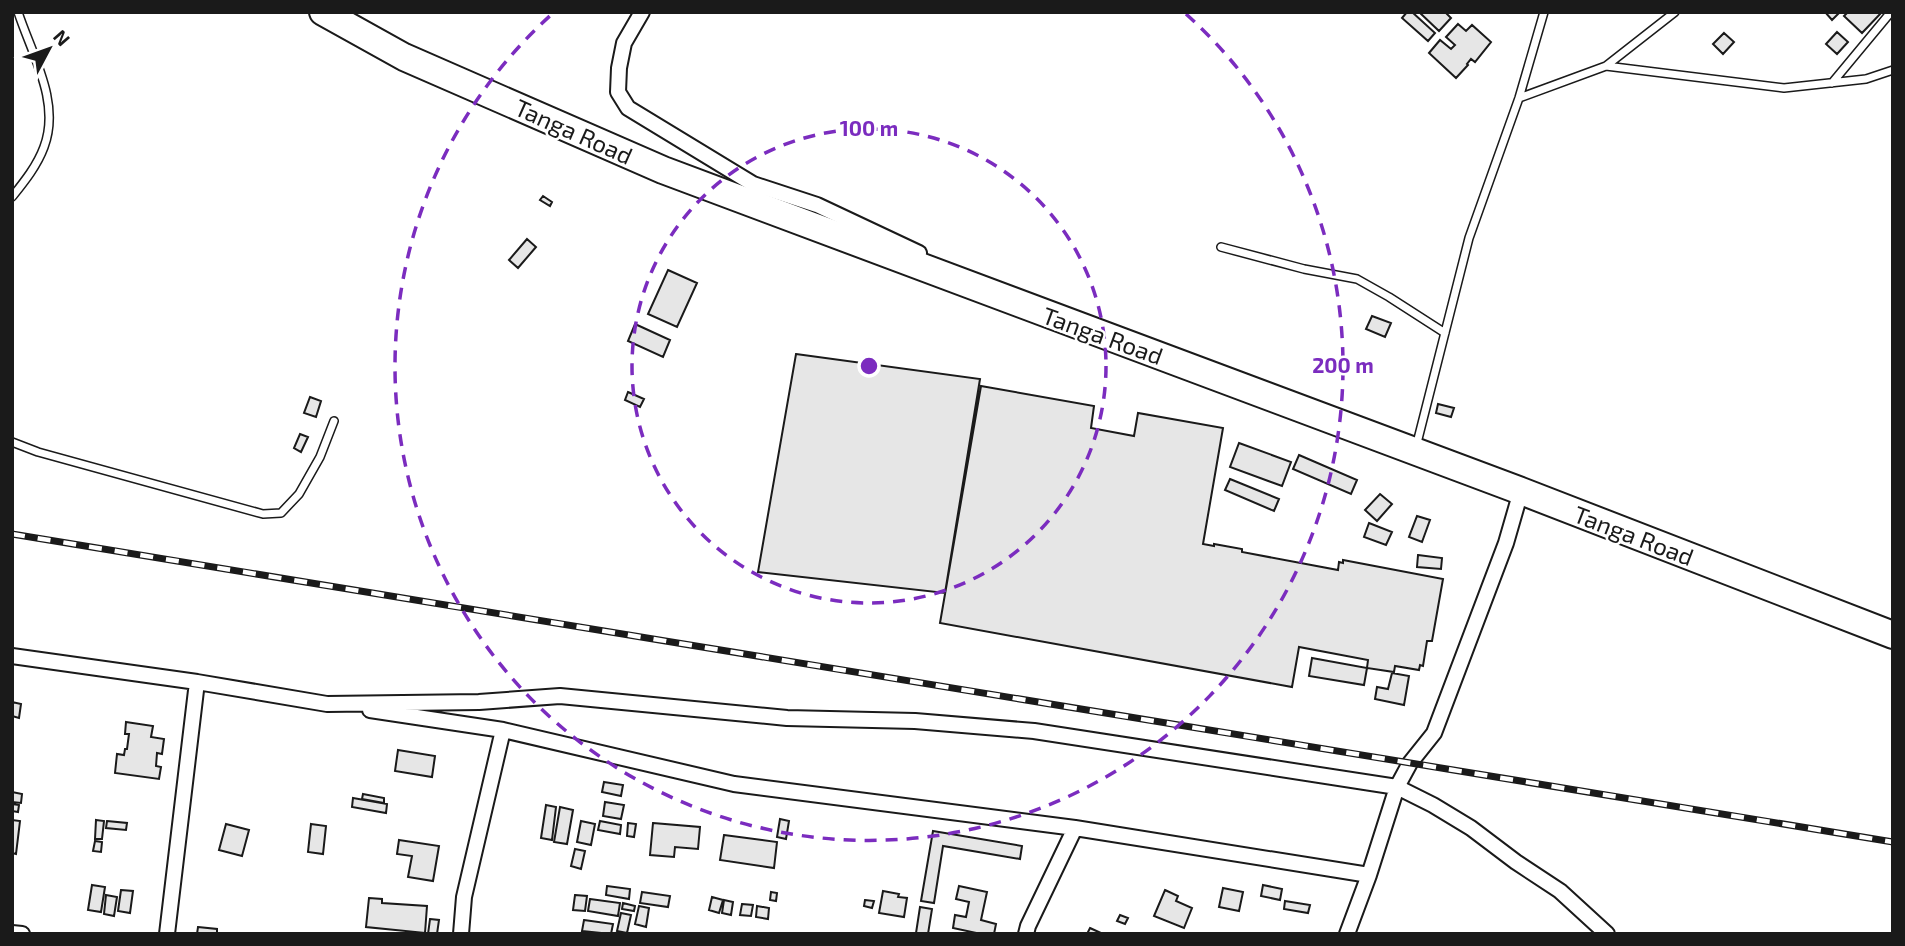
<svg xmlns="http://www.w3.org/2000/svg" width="1905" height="946" viewBox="0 0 1905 946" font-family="'Exo 2',sans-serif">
<rect width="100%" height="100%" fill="#fff"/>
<!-- building -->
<path fill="#e6e6e6" stroke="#1a1a1a" stroke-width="2" d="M1407,12h5l23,21 -7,8 -26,-23z
M1419,12h26l6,6 -12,13z
M1825,12h15l-8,8z
M1848,12h34l-20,21 -18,-17z
M1458,24l8,7 6,-6 19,17 -16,20 -4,-3 -4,5 1,1 -12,13 -27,-25 11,-13 11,9 4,-4 -9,-8z
M1837,32l11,10 -11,12 -11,-10z
M1724,33l10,9 -11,12 -10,-10z
M543,196l9,6 -2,4 -10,-6z
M527,239l9,8 -18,21 -9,-8z
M668,270l29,13 -20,44 -29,-13z
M1372,316l19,7 -6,14 -19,-8z
M635,324l35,16 -7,17 -35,-16z
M796,354l184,25 -35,214 -187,-21z
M981,386l113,20 -3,22 43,8 4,-23 85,15 -20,116 11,2v-2l28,5v3l96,18 1,-8 4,1v-3l100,19 -11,62h-5l-4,25 -3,-1 -1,5 -24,-4 -1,6 -27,-4 1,-8 -69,-13 -7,40 -352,-64z
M628,392l16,7 -4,8 -15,-7z
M310,397l11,4 -5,16 -12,-4z
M1438,404l16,4 -3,9 -15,-4z
M300,434l8,3 -7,15 -7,-4z
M1239,443l52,19 -9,24 -52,-19z
M1299,455l58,25 -6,14 -58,-25z
M1230,479l49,20 -5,12 -49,-21z
M1380,494l12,10 -15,17 -12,-11z
M1417,516l13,4 -8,22 -13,-5z
M1369,523l23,9 -6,13 -22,-8z
M1418,555l24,3 -1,11 -24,-2z
M1312,658l55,10 -3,17 -55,-9z
M1392,673l17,3 -5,29 -29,-6 2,-12 11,2z
M12,702l9,2 -2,14 -7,-2z
M126,722l27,4 -2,11 13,2 -2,15 -5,-1 -1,13 5,1 -2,12 -44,-6 2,-19 7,1 1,-6h2l2,-15h-4z
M398,750l37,6 -3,21 -37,-6z
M604,782l19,3 -2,11 -19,-4z
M12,792l10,2 -1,9 -9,-1z
M363,794l21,4v5l-22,-4z
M353,798l34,6 -1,9 -34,-6z
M605,802l19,3 -3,14 -18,-3z
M12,804l7,1 -1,7 -6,-1z
M546,805l10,2 -4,33 -11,-2z
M560,807l13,3 -6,34 -13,-2z
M780,819l9,2 -3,18 -9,-2z
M12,820l8,1 -4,33 -4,-1z
M96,820l8,1 -2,18h-7z
M107,821l20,2 -1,7 -20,-2z
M581,821l14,3 -4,21 -14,-3z
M600,821l21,4 -1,9 -22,-4z
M628,823l8,1 -2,13 -7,-1z
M653,823l47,4 -2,22 -23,-2 -1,10 -24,-2z
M226,824l23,6 -7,26 -23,-6z
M311,824l15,2 -3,28 -15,-2z
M933,831l89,15 -2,13 -77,-13 -9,57 -13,-2z
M724,835l53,7 -3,26 -54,-8z
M399,840l40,6 -6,35 -25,-4 4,-21 -15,-2z
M95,841l7,1 -1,10 -8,-1z
M575,849l10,2 -4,18 -10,-3z
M92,885l13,2 -4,25 -13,-2z
M1263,885l19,4 -2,11 -19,-4z
M607,886l23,3 -1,10 -23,-4z
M959,886l28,6 -6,28 15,4 -2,10h-13l-28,-6 2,-13 11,2 3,-15 -13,-3z
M1223,888l20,4 -4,19 -20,-4z
M121,890l12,1 -3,22 -12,-2z
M1165,890l13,6 -2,5 16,7 -8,20 -30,-12z
M883,891l16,3 -1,3 9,1 -3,19 -25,-4z
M642,892l28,4 -2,11 -28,-4z
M771,892l6,1 -1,8 -6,-1z
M106,895l11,2 -3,19 -10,-2z
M575,895l12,1 -2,15 -12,-1z
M712,897l11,3 -4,13 -10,-3z
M369,898l13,1v4l45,3 -2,27 -59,-6z
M590,899l30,4 -2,13 -30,-5z
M724,900l9,2 -2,13 -9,-2z
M865,900l9,1 -2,7 -8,-2z
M1285,901l25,4 -2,8 -24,-4z
M623,903l12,3 -1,5 -12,-2z
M742,904l11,1 -2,11 -11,-1z
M639,906l10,2 -3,19 -11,-3z
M757,906l12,2 -1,11 -12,-2z
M920,907l12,2 -4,25 -12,-1z
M621,913l10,2 -4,18 -10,-2z
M1120,915l8,3 -3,6 -8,-3z
M430,919l9,1 -2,14h-9z
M584,920l29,4 -2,10 -29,-3z
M198,927l19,2v5h-20z
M1090,928l13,6h-16z"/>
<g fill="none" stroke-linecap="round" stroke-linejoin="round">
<!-- lane casing -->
<g stroke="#1a1a1a" stroke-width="10">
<path id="lane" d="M1606,66l178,22 82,-9 27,-9
M1832,83l59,-71
M1519,98l87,-32 69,-54
M12,197c12,-15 25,-31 32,-50 17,-45 -12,-92 -26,-135
M1221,247l83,22 53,10 32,18 56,36
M12,442l26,10 225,62 18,-1 18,-19 21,-37 14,-36
M1416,447l53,-209 50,-140 25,-86"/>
</g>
<!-- street casing -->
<g stroke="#1a1a1a" stroke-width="18">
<path id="street" d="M642,12l-18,31 -5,25 -1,24 10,16 125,76 64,21 102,48
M12,656l185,26 130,22 152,-2 81,-6 227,22 128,3 119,10 363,56 36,18 38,23 45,34 44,29 47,43
M370,710l133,20 231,54 341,44 294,47
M12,933l10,1
M167,934l30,-252
M461,934l3,-37 39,-167
M1026,934l2,-8 47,-98
M1347,934l22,-59 28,-88 13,-24 24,-30 72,-190 15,-52"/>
</g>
<!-- highway casing -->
<g stroke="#1a1a1a" stroke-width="30">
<path id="highway" d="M323,12l81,45 259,113 858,321 372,144"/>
</g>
<!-- lane -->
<use href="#lane" stroke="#fff" stroke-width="7"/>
<!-- street -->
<use href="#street" stroke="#fff" stroke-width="14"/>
<!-- highway -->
<use href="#highway" stroke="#fff" stroke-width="26"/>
<!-- rail casing -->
<g stroke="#1a1a1a" stroke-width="7">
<path id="rail" d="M12,534l1881,308"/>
</g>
<!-- rail -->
<use href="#rail" stroke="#fff" stroke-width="4.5" stroke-dasharray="13" stroke-linecap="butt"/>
</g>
<!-- distance rings -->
<g fill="none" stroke="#7b2cbf" stroke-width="3.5" stroke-dasharray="12 9">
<circle cx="869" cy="366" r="237"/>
<path d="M1186 14A474 474 0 1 1 552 14"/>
</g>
<g text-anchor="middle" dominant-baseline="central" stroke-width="5" stroke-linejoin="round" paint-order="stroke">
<!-- street labels -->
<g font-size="24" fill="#1a1a1a" stroke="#fff">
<text transform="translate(574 131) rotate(24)">Tanga Road</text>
<text transform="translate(1103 335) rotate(20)">Tanga Road</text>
<text transform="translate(1634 535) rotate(21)">Tanga Road</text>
</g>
</g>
<circle cx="869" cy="366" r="10" fill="#7b2cbf" stroke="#fff" stroke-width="3.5"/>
<g font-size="21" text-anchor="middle" font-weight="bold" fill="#7b2cbf" stroke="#fff" stroke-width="5" stroke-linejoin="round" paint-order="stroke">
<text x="869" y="136">100 m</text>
<text x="1343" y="373">200 m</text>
</g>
<!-- border -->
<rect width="1905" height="946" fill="none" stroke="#1a1a1a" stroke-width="28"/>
<!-- north arrow -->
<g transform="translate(49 49) rotate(49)" stroke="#ffffff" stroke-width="5" paint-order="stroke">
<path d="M0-5L12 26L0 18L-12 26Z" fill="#1a1a1a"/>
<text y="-10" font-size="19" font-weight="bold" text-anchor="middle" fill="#1a1a1a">N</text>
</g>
</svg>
